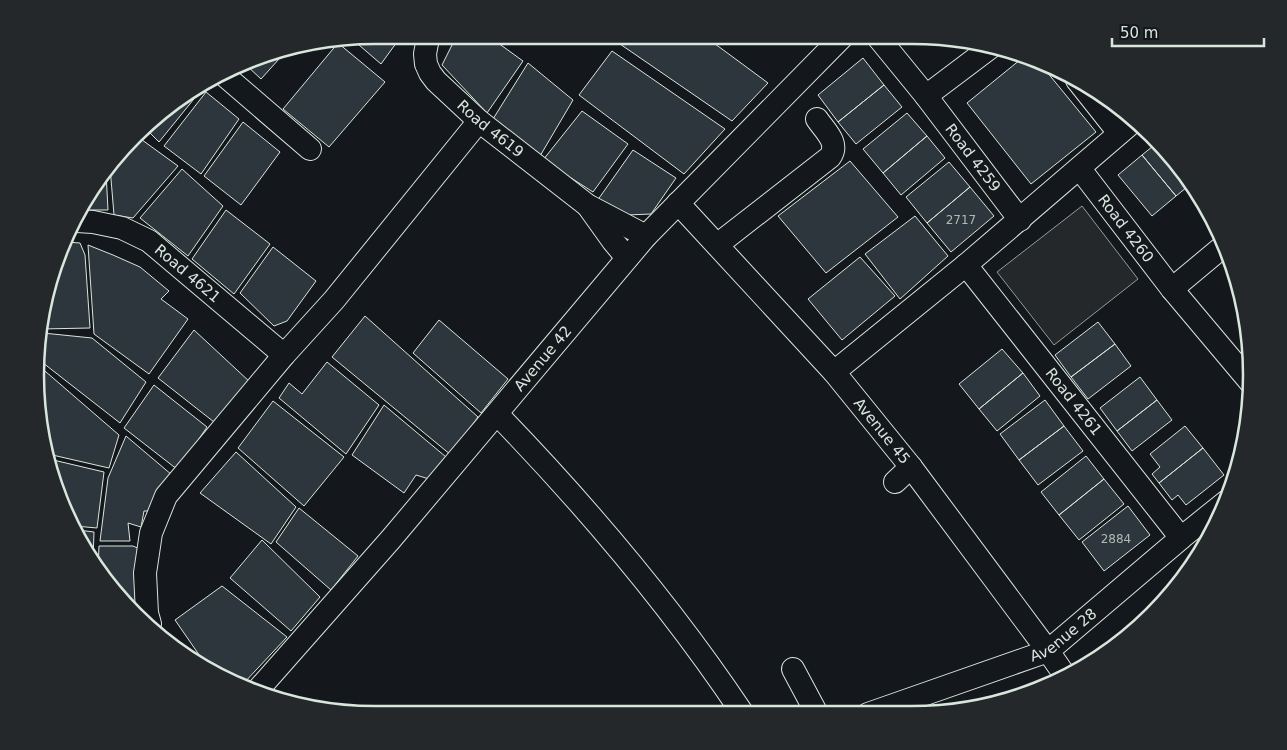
<svg xmlns="http://www.w3.org/2000/svg" width="1287" height="750" viewBox="0 0 1287 750" font-family="'DejaVu Sans',sans-serif">
<rect width="100%" height="100%" fill="#14181c"/>
<!-- parking -->
<path fill="#24282b" stroke="#939e99" d="M1082,206l56,73 -84,66 -57,-73z"/>
<!-- building -->
<path fill="#2c363c" stroke="#d8e6dc" d="M375,35h27l-21,29 -29,-25z
M457,35h30l36,26 -36,52 -45,-48z
M626,35h77l65,48 -36,38 -112,-77z
M338,43l47,39 -56,65 -46,-38z
M288,49l-27,30 -16,-15 21,-11z
M612,51l113,78 -41,45 -105,-79z
M1026,55l12,6 58,71 -65,52 -64,-81z
M863,58l21,27 -46,37 -20,-27z
M528,63l45,37 -33,56 -47,-37z
M884,85l18,22 -46,37 -18,-22z
M200,88l2,1 -43,53 -13,-13 22,-24z
M206,92l33,27 -38,55 -37,-28z
M582,111l46,33 -35,48 -50,-32z
M907,113l20,23 -44,37 -20,-24z
M243,122l37,30 -39,53 -37,-29z
M927,136l18,22 -44,37 -18,-22z
M138,137l40,29 -45,52 -19,-3 -4,-48z
M1158,142l34,41 -16,13 -34,-41z
M633,150l43,28 -25,36 -24,1 -30,-14z
M1142,155l34,41 -24,20 -34,-41z
M850,161l48,56 -72,56 -48,-57z
M949,162l21,25 -43,36 -21,-26z
M182,169l41,37 -35,50 -48,-38z
M106,172l2,38h-26l10,-24z
M970,187l24,29 -43,36 -24,-29z
M226,210l44,34 -36,50 -42,-35z
M915,216l33,40 -48,43 -35,-45z
M67,242l13,1 5,12 5,73 -49,1 6,-42z
M88,245l25,10 27,12 29,24 -8,8 27,20 -39,55 -55,-40z
M273,247l43,34 -29,40 -13,5 -34,-33z
M860,257l35,39 -53,44 -34,-41z
M365,316l113,101 -27,38 -119,-98z
M439,320l69,59 -27,34 -68,-60z
M1098,322l17,22 -44,33 -16,-22z
M194,330l57,53 -37,39 -56,-44z
M43,333l49,5 54,44 -26,41 -82,-64z
M1115,344l16,22 -43,33 -17,-22z
M1002,349l21,24 -44,36 -20,-25z
M327,362l52,43 -33,49 -67,-56 10,-15 13,11z
M38,365l81,70 -10,33 -61,-14 -11,-64z
M1023,373l17,23 -43,35 -18,-22z
M1140,377l17,23 -40,31 -17,-23z
M154,385l53,42 -29,43 -54,-42z
M1045,400l19,26 -45,34 -19,-26z
M1157,400l15,20 -40,31 -15,-20z
M273,401l71,56 -40,49 -66,-58z
M384,405l62,52 -17,22 -13,-4 -12,18 -52,-38z
M1064,426l19,25 -45,34 -19,-25z
M1185,426l18,22 -44,35 -7,-9 8,-7 -10,-13z
M126,436l46,39 -19,36h-9l-3,16 -13,-4 2,18h-30l8,-63z
M1203,448l21,27 -38,30 -8,-10 -6,5 -13,-17z
M236,452l60,55 -25,37 -71,-51z
M1086,456l18,23 -45,36 -18,-23z
M49,459l55,13 -7,56 -22,-2 -22,-41z
M1104,479l20,25 -45,36 -20,-25z
M1128,506l22,29 -46,36 -22,-29z
M299,508l59,48 -27,34 -55,-48z
M78,530l16,2 -1,28z
M262,540l58,57 -29,34 -61,-53z
M99,546h34l9,4 -1,65 -36,-33 -7,-13z
M222,586l65,51 -45,48 -39,-19 1,-4 -29,-42z"/>
<g fill="none" stroke-linecap="round" stroke-linejoin="round">
<!-- minor casing -->
<g stroke="#d8e6dc" stroke-width="24">
<g id="minor">
<path id="s1" d="M430,35l-3,8 -2,11 1,10 4,9 6,8 43,40 108,84 59,31"/>
<path id="s2" d="M877,36l49,60 94,124"/>
<path d="M224,75l86,74"/>
<path d="M1077,80l42,53"/>
<path d="M926,96l65,-49"/>
<path id="s3" d="M1080,169l92,120 79,94"/>
<path id="s4" d="M678,203l156,169 77,95 137,184 18,26"/>
<path d="M588,206l25,35 14,17"/>
<path id="s5" d="M77,221l16,1 29,6 27,13 135,114"/>
<path d="M717,245l113,-88c10,-14 -5,-26 -13,-38"/>
<path id="s6" d="M966,265l215,273"/>
<path d="M1172,289l54,-45"/>
<path d="M834,372l132,-107 169,-145"/>
<path d="M497,414c90,93 174,192 246,300"/>
<path d="M895,482l16,-15"/>
<path d="M150,624l-3,-11 -2,-40 6,-40 15,-37 118,-141 50,-55 145,-179"/>
<path d="M793,669l24,45"/>
<path id="s7" d="M256,692l135,-153 255,-303 197,-200"/>
<path id="s8" d="M868,714l180,-63 133,-113 46,-37"/>
</g>
</g>
<!-- minor -->
<use href="#minor" stroke="#14181c" stroke-width="22"/>
</g>
<g text-anchor="middle" dominant-baseline="central" stroke-width="4" stroke-linejoin="round" paint-order="stroke">
<!-- number labels -->
<g font-size="12" fill="#adbab4">
<text x="961" y="220">2717</text>
<text x="1116" y="539">2884</text>
</g>
<!-- street labels -->
<g font-size="15" fill="#d8e6dc" stroke="#14181c">
<text stroke="none"><textPath href="#s1" startOffset="122">Road 4619</textPath></text>
<text stroke="none"><textPath href="#s2" startOffset="155">Road 4259</textPath></text>
<text stroke="none"><textPath href="#s3" startOffset="75">Road 4260</textPath></text>
<text stroke="none"><textPath href="#s5" startOffset="126">Road 4621</textPath></text>
<text stroke="none"><textPath href="#s7" startOffset="440">Avenue 42</textPath></text>
<text stroke="none"><textPath href="#s6" startOffset="174">Road 4261</textPath></text>
<text stroke="none"><textPath href="#s4" startOffset="306">Avenue 45</textPath></text>
<text stroke="none"><textPath href="#s8" startOffset="212">Avenue 28</textPath></text>
</g>
</g>
<!-- crop -->
<path d="M0 0H1287V750H0ZM375 44H912A331 331 0 0 1 1243 375V375A331 331 0 0 1 912 706H375A331 331 0 0 1 44 375V375A331 331 0 0 1 375 44Z" fill="#24282b" fill-rule="evenodd"/>
<path fill="none" stroke="#d8e6dc" stroke-width="2.5" d="M375 44H912A331 331 0 0 1 1243 375V375A331 331 0 0 1 912 706H375A331 331 0 0 1 44 375V375A331 331 0 0 1 375 44Z"/>
<!-- scale -->
<path d="M1112 38v8h152v-8" fill="none" stroke="#d8e6dc" stroke-width="2.5"/>
<text x="1120" y="38" font-size="15" fill="#d8e6dc" stroke="#14181c" stroke-width="4" paint-order="stroke">50 m</text>
</svg>
